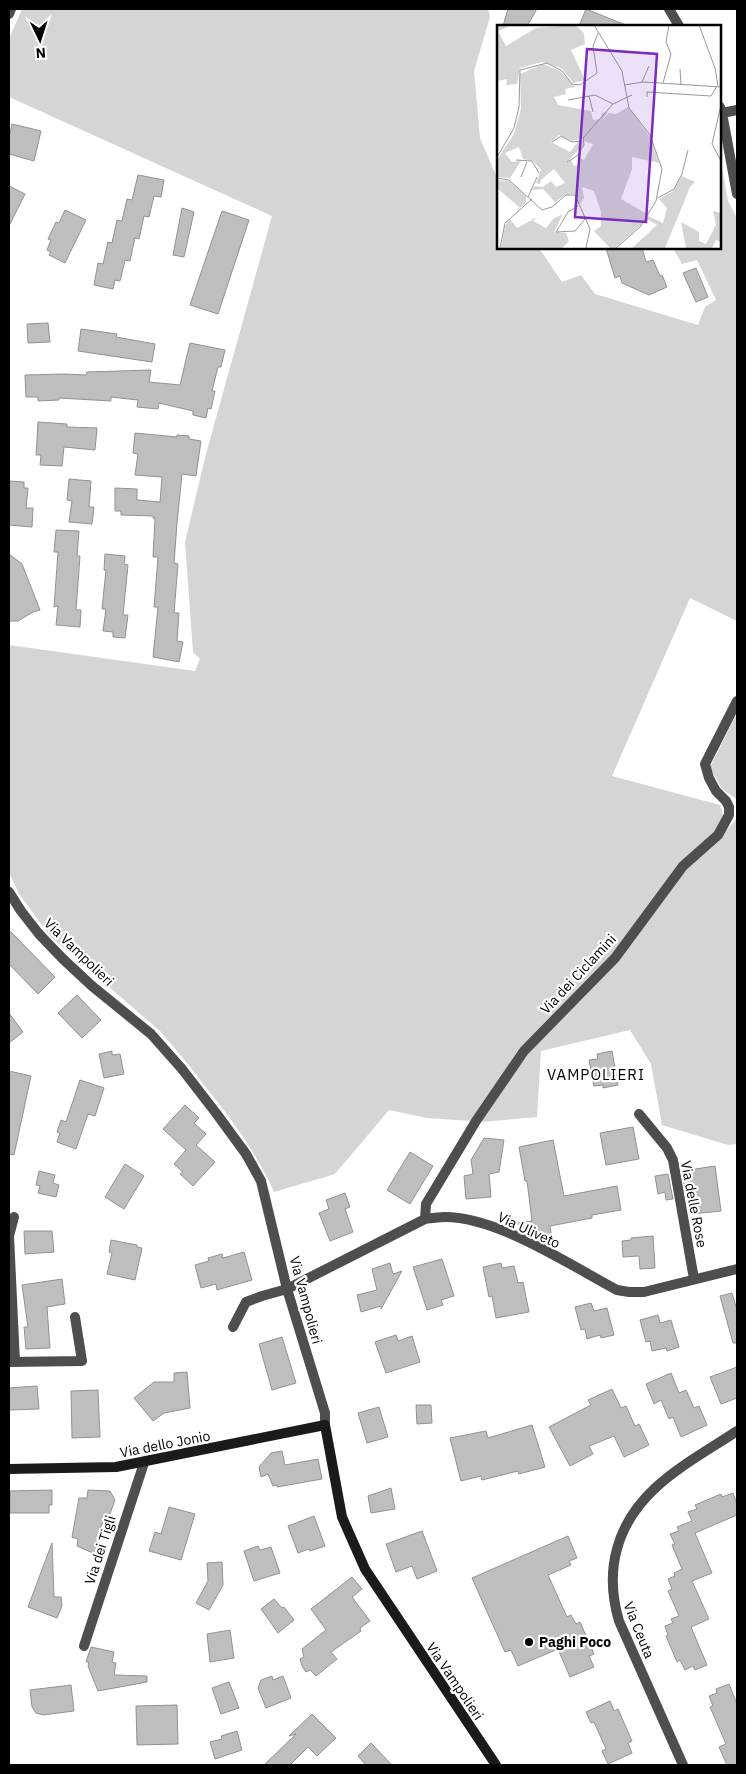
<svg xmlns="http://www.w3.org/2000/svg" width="746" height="1774" viewBox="0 0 746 1774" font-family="'IBM Plex Sans',sans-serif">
<rect width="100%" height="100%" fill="#fff"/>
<!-- green -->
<path fill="#d5d5d5" d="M22,9h466l2,8 -16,54 6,67 18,42v68h41l23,34 19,-7 14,19 103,31 7,-18 11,-7 -19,-40 -15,4 -9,-16h47v-91l8,44 9,17v403l-47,-23 -78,178 108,29 3,10 -7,17 -245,289 -44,-3 -38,-8 -54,64 -61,18c-18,-41 -45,-76 -73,-111 -13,-17 -27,-34 -41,-50l-110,-95 -31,-42 -10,-22v-227l186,26 5,-12 -7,-7 -8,-110 21,-88 66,-238 -263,-119v-58z
M737,713v86l-15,-10 -12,-22z
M737,818v326l-9,1 -66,-20 -11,-61 -21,-34 -89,21 -4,66 -56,5 49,-71 158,-185 31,-27z"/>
<!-- building -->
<path fill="#bebebe" stroke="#929292" d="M508,9h29l-10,17h-24z
M586,9l42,17h-49z
M12,124l29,7 -7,30 -25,-7v-16z
M138,175l26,5 -3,17 -7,-1 -5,21 -5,-1 -5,23 -4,-1 -5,23 -5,-1 -5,21 -5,-1 -2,9 -19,-4 4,-22 5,1 5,-22 4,1 5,-23 5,1 5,-22 5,1z
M9,186l16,8 -16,32z
M182,208l12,4 -10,45 -11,-2z
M65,210l21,10 -21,43 -16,-8 2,-3 -4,-2 4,-10 -3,-1 8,-17 3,1z
M222,211l27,9 -31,94 -28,-9z
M606,248h36l4,14 7,-2 7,16 2,-1 5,12 -18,8 -27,-12 -2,-7 -5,2z
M696,268l12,29 -12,5 -13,-29z
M48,323l2,19 -22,1 -1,-19z
M81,329l36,5 -1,3 39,7 -3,18 -74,-11z
M190,343l35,7 -4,17h-3l-6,24h3l-4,18 -3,-1 -2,10 -13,-3v-4l-34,-8 -1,6 -21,-2 1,-7 -27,-3v4l-52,-3v2l-21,1v-4h-12l-1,-22 39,-1 22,1 1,-3 64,-2 -2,12 31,3z
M38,422l29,2v3l30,1 -2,22 -31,-3 -2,19 -22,-1 1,-10h-5z
M135,433l42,4v-2l12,1v3l12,2 -5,35 -14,-2 -5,49 -3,40 4,1 -4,49h5l-2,28 6,1 -4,20 -26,-5 5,-50h-4l4,-50h-5l2,-39h-2v-2l-32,-1v-4h-6v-23l22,1v11l23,2 2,-25 -27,-2 3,-21 -5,-1z
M69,479l22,2 -2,26h5l-2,17 -23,-2 3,-21 -5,-1z
M9,481l15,1v6h4l-2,20h7l-1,19 -23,-2z
M56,530l23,1 -2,25h3l-4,54h5l-1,17 -24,-2 2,-19 -4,1 4,-55h-4z
M9,554l13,10 18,46 -7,2 -15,9h-9z
M105,554l20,2 -1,8 4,1 -5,50h5l-3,23 -12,-1v-5l-10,-1 3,-22h-4l4,-39h-2z
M9,930l46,47 -17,17 -29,-30z
M77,995l24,25 -19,18 -24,-25z
M9,1013l14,19 -14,11z
M112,1051v4l8,-1 4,20 -20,4 -5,-24z
M612,1051l6,34 -15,3v-3l-9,1 -5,-26 9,-1 -1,-5z
M9,1071l22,5 -17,79 -5,-1z
M80,1080l24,8 -9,28 -7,-2 -12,35 -19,-7 3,-9 -3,-1 4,-12 5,2z
M185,1105l14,13 -5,5 12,11 -10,11 19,17 -22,24 -13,-12 3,-2 -9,-8 12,-14 -23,-21z
M633,1127l6,32 -33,6 -6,-32z
M484,1138l20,2 -5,32 -10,2 2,23 -25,2 -2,-23 9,-2 -2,-14z
M553,1140l11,56 53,-10 4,24 -29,5v3l-42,8 2,13 -11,2 -25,-18 16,-2 -5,-40h-2l-6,-34z
M410,1152l23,14 -23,38 -23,-14z
M125,1164l19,12 -20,33 -19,-12z
M715,1166l6,45 -29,3 -2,-19 -4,1 -4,-25z
M39,1171l16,4 -2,8 6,2 -3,12 -18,-4 2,-7 -4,-1z
M668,1174l5,25 -7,1 -1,-8 -7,2 -3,-18z
M345,1193l5,14 -5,2 8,23 -23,9 -11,-28 10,-4 -3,-9z
M24,1231h28l2,21 -29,2z
M653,1236l2,32 -15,1 -1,-13 -16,1 -1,-16 9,-1v-2z
M111,1240l26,5v2l5,1 -7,32 -28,-6 5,-21 -3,-1z
M244,1252l8,28 -35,10 -1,-6 -15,4 -6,-23 14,-4 -1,-3 14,-4 1,4z
M442,1259l12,37 -13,4 2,5 -16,5 -14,-43z
M390,1263l3,11 9,-3 -21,38v-3l-20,6 -4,-17 20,-5 -5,-21z
M501,1263l1,5 12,-2 4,17 5,-1 6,30 -33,6 -4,-22 -3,1 -6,-30z
M62,1279l3,25 -18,3 3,41 -24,1 -2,-22h4l-6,-42z
M732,1293l5,17v33h-4l-13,-47z
M591,1303l3,8 13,-3 7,27 -13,3 -1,-3 -13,4 -2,-10 -4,1 -6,-23z
M658,1315l2,8 11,-3 8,27 -12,4 -1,-3 -14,3 -2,-10 -4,1 -6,-22z
M396,1335l2,6 14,-5 8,26 -34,11 -11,-31z
M282,1337l14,46 -24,7 -13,-46z
M737,1367v31l-16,6 -11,-27z
M187,1372l3,36 -26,5 -11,8 -19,-23 20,-16h20v-9z
M671,1373l8,20 7,-3 8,18 5,-2 8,19 -26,12 -8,-20 -4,2 -8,-19 -7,4 -8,-20z
M37,1386l2,23 -30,1v-22z
M612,1389l9,19 5,-2 9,20 4,-2 10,21 -25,12 -10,-21 -25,10 4,8 -23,12 -21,-39 42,-22 -3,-5z
M98,1390l2,47 -28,1 -1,-47z
M416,1405h15l1,18 -15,1z
M379,1407l9,30 -21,6 -9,-30z
M532,1425l13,42 -26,7 -1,-3 -36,9 -1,-4 -20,5 -11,-43 36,-7 2,7z
M282,1451l3,14 33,-6 4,20 -45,8v-2l-4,1 -5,-12 -7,3 -2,-10 12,-14z
M391,1488l4,21 -24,4 -3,-17z
M52,1490v15h-3v8h-39v-22z
M88,1490l22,1 5,9 -5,14h-4l-6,15 3,5 -8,20 -18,-8 1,-7 -6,-2 7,-39h8z
M733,1493l4,11v11l-42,18 17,40 -20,8 17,38 -18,8 16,38 -12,5 -2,-4 -8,4 -5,-10 -3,2 -11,-26 2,-1 -3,-9 8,-3 -2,-4 8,-3 -11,-25 4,-2 -4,-10 7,-3 -1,-3 8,-4 -10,-24 3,-1 -5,-10 9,-3 -2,-4 15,-6 -4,-9 9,-3 -2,-4 26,-11 1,3z
M169,1507l26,7 -14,46 -32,-9 6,-19 6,2z
M314,1516l11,30 -15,5 -1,-2 -11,4 -10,-27z
M422,1531l15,40 -20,8 -5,-13 -16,6 -10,-28z
M568,1536l9,22 -8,3 2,4 -23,10 19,42 4,-2 5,9 4,-2 14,32 -5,2 5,11 -24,10 -12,-28 -40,17 -7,-16 -6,2 -33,-74z
M52,1543l2,54h7l1,9 -5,12 -29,-11z
M258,1546l2,4 11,-3 9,26 -26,8 -10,-30z
M222,1562l1,23 -14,25 -13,-7 12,-22 -1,-18z
M352,1577l10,12 -10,8 18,24 -10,7 1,3 -30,21 6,7 -21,17 -6,-6 -4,2 -4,-6 -2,-7 4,-2 -2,-8 24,-19 -15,-21z
M274,1599l8,9 2,-1 10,13 -16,13 -17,-24z
M230,1630l4,28 -24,4 -3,-28z
M91,1647l23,5 -2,10 4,1 -2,12 33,1v6l-49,9 -10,-25 1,-4h-3z
M272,1676l1,4 10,-4 8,22 -25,10 -8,-20 3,-8z
M229,1682l10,26 -18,6 -9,-26z
M729,1684l8,20v61h-10l-8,-18 7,-3 -16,-37 3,-1 -4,-10 8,-3 -1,-4z
M71,1685l3,26 -31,4 -7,-2 -4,-6 -2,-17z
M610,1701l4,10 4,-2 14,32 -4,2 4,10 -24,11 -6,-13 4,-2 -12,-27 -3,1 -5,-11z
M177,1705l1,39 -41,1 -1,-39z
M312,1714l24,24 -19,18 -9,-9 -18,18h-26l32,-31 -7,2z
M237,1731l5,19 -27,9 -5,-17 12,-3 -1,-3z
M371,1743l21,22h-26l-8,-9z"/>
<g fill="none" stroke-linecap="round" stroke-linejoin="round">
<!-- street -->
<path stroke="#4e4e4e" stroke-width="10" d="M669,9l10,17
M9,14l2,-5
M720,107l2,6 15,81
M722,113l15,-3
M9,892l12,19 18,23 24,25 29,27 59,48 31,35 34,44 30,41 15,27 26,108 38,124v12
M639,1114l28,34 6,12 21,119
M14,1217l-5,19 6,126
M425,1219l1,-15 50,-83 48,-70 91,-93 68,-92 35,-31 11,-20v-8l-3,-6 -10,-10 -7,-13 -4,-14 32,-63
M233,1327l13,-25 16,-6 25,-7 138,-70c7,-1 13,-2 20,-2 53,0 125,48 172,73l12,2h15l93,-23
M10,1362l72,-1 -7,-44
M84,1646l60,-183
M683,1765l-64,-144c-7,-24 -9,-47 -2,-72 16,-60 72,-86 120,-118"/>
<!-- secondary -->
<path stroke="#1b1b1b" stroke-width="10" d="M9,1469l107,-2 209,-42 17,92 23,52 131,196"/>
</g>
<!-- markers -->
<circle fill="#000" stroke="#fff" stroke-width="2" cx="529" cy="1642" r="5"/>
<g text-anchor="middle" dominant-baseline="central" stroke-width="4.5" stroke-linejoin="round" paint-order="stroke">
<!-- street labels -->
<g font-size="14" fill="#000" stroke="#fff">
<text transform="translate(79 952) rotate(44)">Via Vampolieri</text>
<text transform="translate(578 974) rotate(-47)">Via dei Ciclamini</text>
<text transform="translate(694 1204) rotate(79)">Via delle Rose</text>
<text transform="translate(529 1230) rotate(25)">Via Uliveto</text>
<text transform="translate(306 1300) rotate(75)">Via Vampolieri</text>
<text transform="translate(165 1444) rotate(-11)">Via dello Jonio</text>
<text transform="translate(100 1550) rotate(-72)">Via dei Tigli</text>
<text transform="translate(639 1630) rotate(68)">Via Ceuta</text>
<text transform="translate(455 1681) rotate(56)">Via Vampolieri</text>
</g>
<!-- poi labels -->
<g font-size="14" font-weight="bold" fill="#000" stroke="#fff" text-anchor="start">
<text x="539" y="1642">Paghi Poco</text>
</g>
<!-- neighbourhood labels -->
<g font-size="15" letter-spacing="1" fill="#000" stroke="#fff">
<text x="596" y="1074">VAMPOLIERI</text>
</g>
</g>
<!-- overview -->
<g transform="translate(497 25)">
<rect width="224" height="224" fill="#fff"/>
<path d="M0,0l11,2 -10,4 8,15 30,-18 39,-3 9,8 1,11 -14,6 14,30 -12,3 -12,-15 -19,-6 -22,6 -3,16 -11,1 1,-6 -10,2zM46,39l17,7 15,16 -10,2 1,5 -12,3 4,8 33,6 2,9 8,-1 1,-6 6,-1 -5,7 6,-6 7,1 12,-7 22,30 9,26 -27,-6v12l-11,30 26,15 -7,12 -25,22h-5l-16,-17 7,-5v-14l-7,-21 -12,-4 2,11 -5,7 -5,-11 -9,1 -10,7 -12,-13 -11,1 2,-4 9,1 8,-6 5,6 9,-4 -11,-14 -13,11 -1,4 -4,-1 5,-13 -8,-9 -10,-2 -4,-12 -14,6 7,9 9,-1 -7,11 -4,6 -13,-1v-17l17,-26 7,-25 -1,-35zM62,110l13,6 11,-3v3l10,3 -9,16 -7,-3 2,8 -5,1 -3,-7 -5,4 18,-19 -3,-3 -4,2 -7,9 -19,-10zM185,151l13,6 -5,5 -25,61h-33l25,-23 -10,-6 1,-3 15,7 4,-15 -8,-9 13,-7zM0,155l12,1 17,15v6l-6,6 -23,-20zM216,186l8,2v29l-5,-2 -4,8h-26l-5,-26 18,10v9l7,3 10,-19zM66,189l-9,18 12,1 3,8 -7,7h-61l4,-22 5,-7 7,9 20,-11 -4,4 13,7 7,-9z" fill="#d5d5d5" fill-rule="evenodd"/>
<path fill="none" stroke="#999" stroke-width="1" d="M97,0l28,46 7,37 21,27 12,34 -6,32 -16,26 -24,21M202,0l16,43 3,18M183,44l1,15M145,57l7,-16M166,58l8,-29 -5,-12 3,-17M127,60l20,-3 77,5M92,71l4,16M150,72v-5l64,4 6,-10M71,75l27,-5 18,9 19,-9M224,80l-9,39 9,17M55,117l9,-6 11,6 10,-1M0,132l17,-29 5,-21 1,-37 27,-7 15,8 10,13 8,1 17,-12 -4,-27 5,-13M19,135l16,1 7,12M70,137l10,-6 7,-11 -1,-7 30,-34M24,152l6,-15M0,153l12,2 33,30 10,-3 14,-12h9l15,34 -4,19M31,172l9,-20M161,173l16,-9 8,-15 6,-24M81,181l-10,6 -12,20 19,-1 10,-12M3,223l5,-25 27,-24"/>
<path fill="#7b2cbf" fill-opacity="0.15" stroke="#7b2cbf" stroke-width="2.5" d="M90,24l70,5 -11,168 -71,-5z"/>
<rect width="224" height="224" fill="none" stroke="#000" stroke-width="2.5"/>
</g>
<!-- border -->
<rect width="746" height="1774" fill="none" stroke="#000000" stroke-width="20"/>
<!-- north arrow -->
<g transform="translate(40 40) rotate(176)" stroke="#ffffff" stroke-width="4" paint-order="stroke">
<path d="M0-4L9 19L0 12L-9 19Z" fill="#000000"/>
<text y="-8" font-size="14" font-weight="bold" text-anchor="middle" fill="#000000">N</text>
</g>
</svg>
